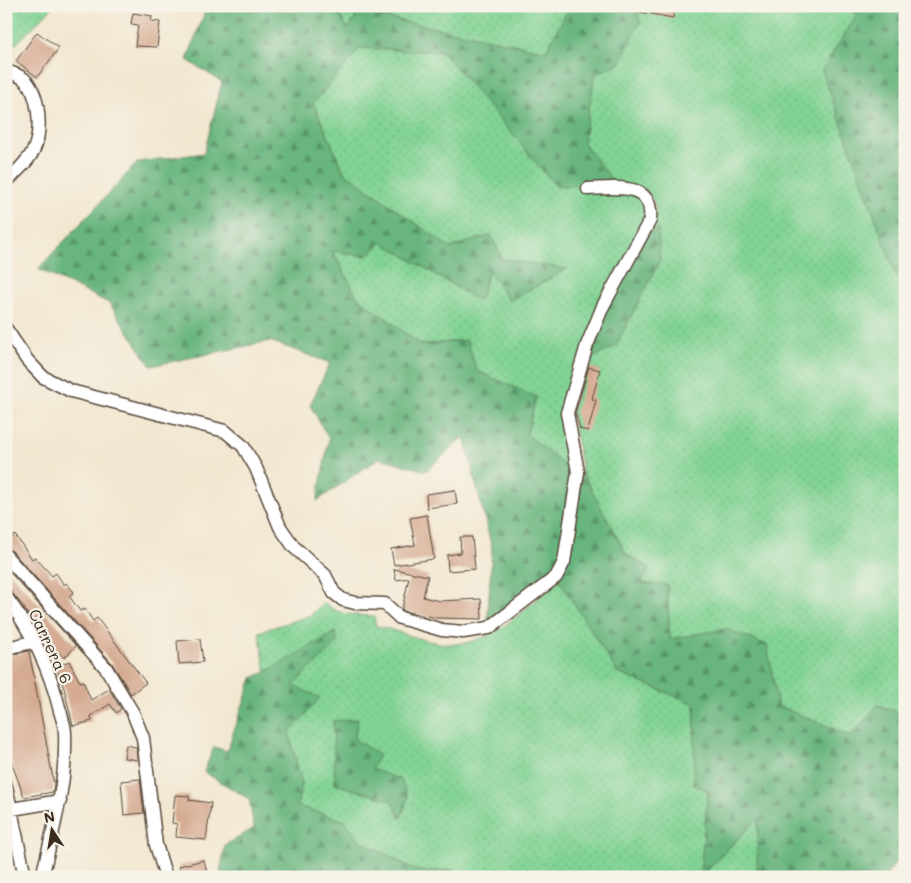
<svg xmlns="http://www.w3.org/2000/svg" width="911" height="883" viewBox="0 0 911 883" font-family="Mali,sans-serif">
<defs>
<pattern id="grass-dots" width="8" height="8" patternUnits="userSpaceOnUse" patternTransform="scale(1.25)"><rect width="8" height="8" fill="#81d394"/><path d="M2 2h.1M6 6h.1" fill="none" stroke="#70b57f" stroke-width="1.8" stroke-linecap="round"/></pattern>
<pattern id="forest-firs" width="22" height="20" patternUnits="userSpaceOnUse" patternTransform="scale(1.25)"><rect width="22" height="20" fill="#68b57e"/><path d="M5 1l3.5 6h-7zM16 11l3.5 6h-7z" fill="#579367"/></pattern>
</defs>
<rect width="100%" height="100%" fill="#f7f3e8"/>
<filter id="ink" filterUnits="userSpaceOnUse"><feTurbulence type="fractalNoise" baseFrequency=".02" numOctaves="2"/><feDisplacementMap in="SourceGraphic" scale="10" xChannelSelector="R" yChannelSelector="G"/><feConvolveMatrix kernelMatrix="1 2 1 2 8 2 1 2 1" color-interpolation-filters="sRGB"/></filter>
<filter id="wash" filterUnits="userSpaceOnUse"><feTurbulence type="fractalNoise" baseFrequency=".0096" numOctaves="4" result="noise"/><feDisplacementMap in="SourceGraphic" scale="20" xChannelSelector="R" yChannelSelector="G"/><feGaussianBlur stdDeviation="1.12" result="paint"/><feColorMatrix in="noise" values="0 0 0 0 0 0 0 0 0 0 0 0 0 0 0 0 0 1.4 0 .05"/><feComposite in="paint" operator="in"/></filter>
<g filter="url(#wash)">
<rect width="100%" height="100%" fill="#f2e7d0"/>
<!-- grass -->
<path fill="url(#grass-dots)" stroke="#5e7e59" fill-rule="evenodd" d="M6,6h48l-38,38 -10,2z
M334,6h236l-23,45 -188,-39 -11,17z
M636,6h210l11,9 -35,55 83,230v415l-27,-10 -27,31 -73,-30 -52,-77 -56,10 -3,-54 -26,-1 9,-16 -24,-14 -44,-82 -10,-60 15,-51 71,-131 -11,5 9,-28c-10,-22 -18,-21 -40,-22l-33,-42 12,-69 45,-52z
M360,48l83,4 113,134c27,-1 63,-1 87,13l2,20 -82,193 10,61 -46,-39 9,-37 -59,-26 -11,-31 -44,5 -64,-47 -26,-48 34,6 16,-14 97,59 10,-30 77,-2 -64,-10 -11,-24 -41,13 -106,-76 -31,-69z
M559,580l59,93 77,31 -1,81 14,5 -8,87h-239l-7,-7 -37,1 -56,-30 -16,-20 -48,-15 5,-22 -13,-51 3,-48 45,-41 -2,-11 -69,39 -7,-40 52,-17 13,-13c14,14 31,13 50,14l2,10c21,4 42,14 63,17 49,9 86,-35 120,-63zM358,719l-4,20 18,30 36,28 -8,21 -8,-17 -57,-17z
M758,818l-1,59h-56z"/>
<!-- forest -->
<path fill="url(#forest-firs)" stroke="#52704e" d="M207,6h127l14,23 11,-17 187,39 24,-45h66l4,16 -20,41 -25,11 -12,69 33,42 -60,1 -113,-134 -83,-4 -47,55 31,69 106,76 41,-13 11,24 65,10 -58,32 -20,-30 -10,30 -97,-59 -16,14 -34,-5 26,47 63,47 46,-5 10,31 59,26 -9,37 46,39 -13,87 -8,14 -65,53 5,-79 -28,-111 -38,34 -47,-13 -62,43 12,-62 -19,-34 20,-42 -60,-22 -119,25 -42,-63 -71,-34 100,-107 66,-9 18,-71 -35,-22z
M846,6h59v294l-83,-230 35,-55z
M658,229l2,31 -44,86 -29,15 19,-53 41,-73z
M582,472l44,82 24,14 -9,15 26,2 3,54 56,-10 41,16 11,61 73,30 27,-31 27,10v137l-18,21 4,4h-134l1,-59 -58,59 8,-87 -14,-5 1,-81 -77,-31 -59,-93z
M335,632l2,12 -44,41 27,13 -31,35 13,51 -5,22 48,15 16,20 56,30 37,-1 7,7h-207l-34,-4 5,-28 29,-17 -5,-29 -45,-27 10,-25 13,4 25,-73 14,-6z
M358,719l-4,20 25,16 -7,14 29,11 7,17 -7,21 -9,-17 -57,-17 -2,-63z"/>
<g id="blocks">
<!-- building -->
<path fill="#d5aa92" d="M636,6h39l-2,12 -38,-7z
M133,13l19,3 -1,5 9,1 -3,25 -22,-1 3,-21 -7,-1z
M37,32l22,16 -22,29 -21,-16z
M589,367l11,3 -8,29 4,1 -8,31 -8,-2 -5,-16z
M455,490l2,14 -30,4 -1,-14z
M427,515l7,44 -40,6 -3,-16 24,-4 -5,-27z
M15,535l17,24 3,-2 17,19 4,-3 8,12 2,-2 8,9 -5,4 11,15 5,-2 8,12 4,-3 49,65 -15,11 -19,-31 -100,-112 -6,-3v-6z
M460,537h12l3,32 -27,2 -1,-16 14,-2z
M6,568l70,78 -12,12 -26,-26 -15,-26 -14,-17 1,-1 -4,-4z
M394,569l34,7 -5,21 17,4 41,-2 1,20 -46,-1 -32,-7 -2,-2 7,-31 -13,2z
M200,639l3,23 -24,2 -2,-23z
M29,651l25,133 -1,8 -29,5 -13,-36 -5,-36v-69z
M69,661l11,21 3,-1 8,19 18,-11 12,20 -5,4 -6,-9 -19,12 1,5 -19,5 -9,-38 -8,-21z
M126,745l10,2 1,13 -13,-2z
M140,779l4,34 -20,2 -3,-34z
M175,795l14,1v4l22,3 -5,37 -30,-3 1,-13 -5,-1z
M204,860l4,17h-26l-3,-11z"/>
</g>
</g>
<g filter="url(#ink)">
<use href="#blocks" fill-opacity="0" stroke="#564639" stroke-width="1"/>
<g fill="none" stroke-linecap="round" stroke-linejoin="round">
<!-- minor casing -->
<g stroke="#564639" stroke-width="15">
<path id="minor" d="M6,71c6,2 13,4 18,8 16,15 18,51 10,70 -5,12 -19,24 -28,33
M6,329l21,31 16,17 28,14 154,40 18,15 13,22 24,59 14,20 31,28 9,18 9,7 12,3 30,1 15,14 42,12 21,2 26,-4 67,-51 8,-15 14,-90 -11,-59 20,-68 16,-39 47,-86c4,-39 -35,-32 -62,-31
M6,556l100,112 27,45 10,25 13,107 10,32
M6,597c25,33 44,73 54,114 2,7 5,15 5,22 2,49 -12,97 -23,144
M6,648l27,-6
M6,786l19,91
M6,810l54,-9"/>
</g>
<!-- minor -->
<use href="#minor" stroke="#fff" stroke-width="12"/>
</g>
</g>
<g text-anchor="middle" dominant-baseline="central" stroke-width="4.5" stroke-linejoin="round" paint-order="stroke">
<!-- street labels -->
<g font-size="16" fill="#3b2a1e" stroke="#f7f3e8">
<text transform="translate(51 646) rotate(65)">Carrera 6</text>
</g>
</g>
<!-- margin -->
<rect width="911" height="883" fill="none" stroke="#f7f3e8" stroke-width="25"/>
<!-- north arrow -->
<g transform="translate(52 830) rotate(348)" stroke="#f7f3e8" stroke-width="4" paint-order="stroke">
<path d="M0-4L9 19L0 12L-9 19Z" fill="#3b2a1e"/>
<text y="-8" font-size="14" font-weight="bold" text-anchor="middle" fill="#3b2a1e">N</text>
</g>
</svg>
